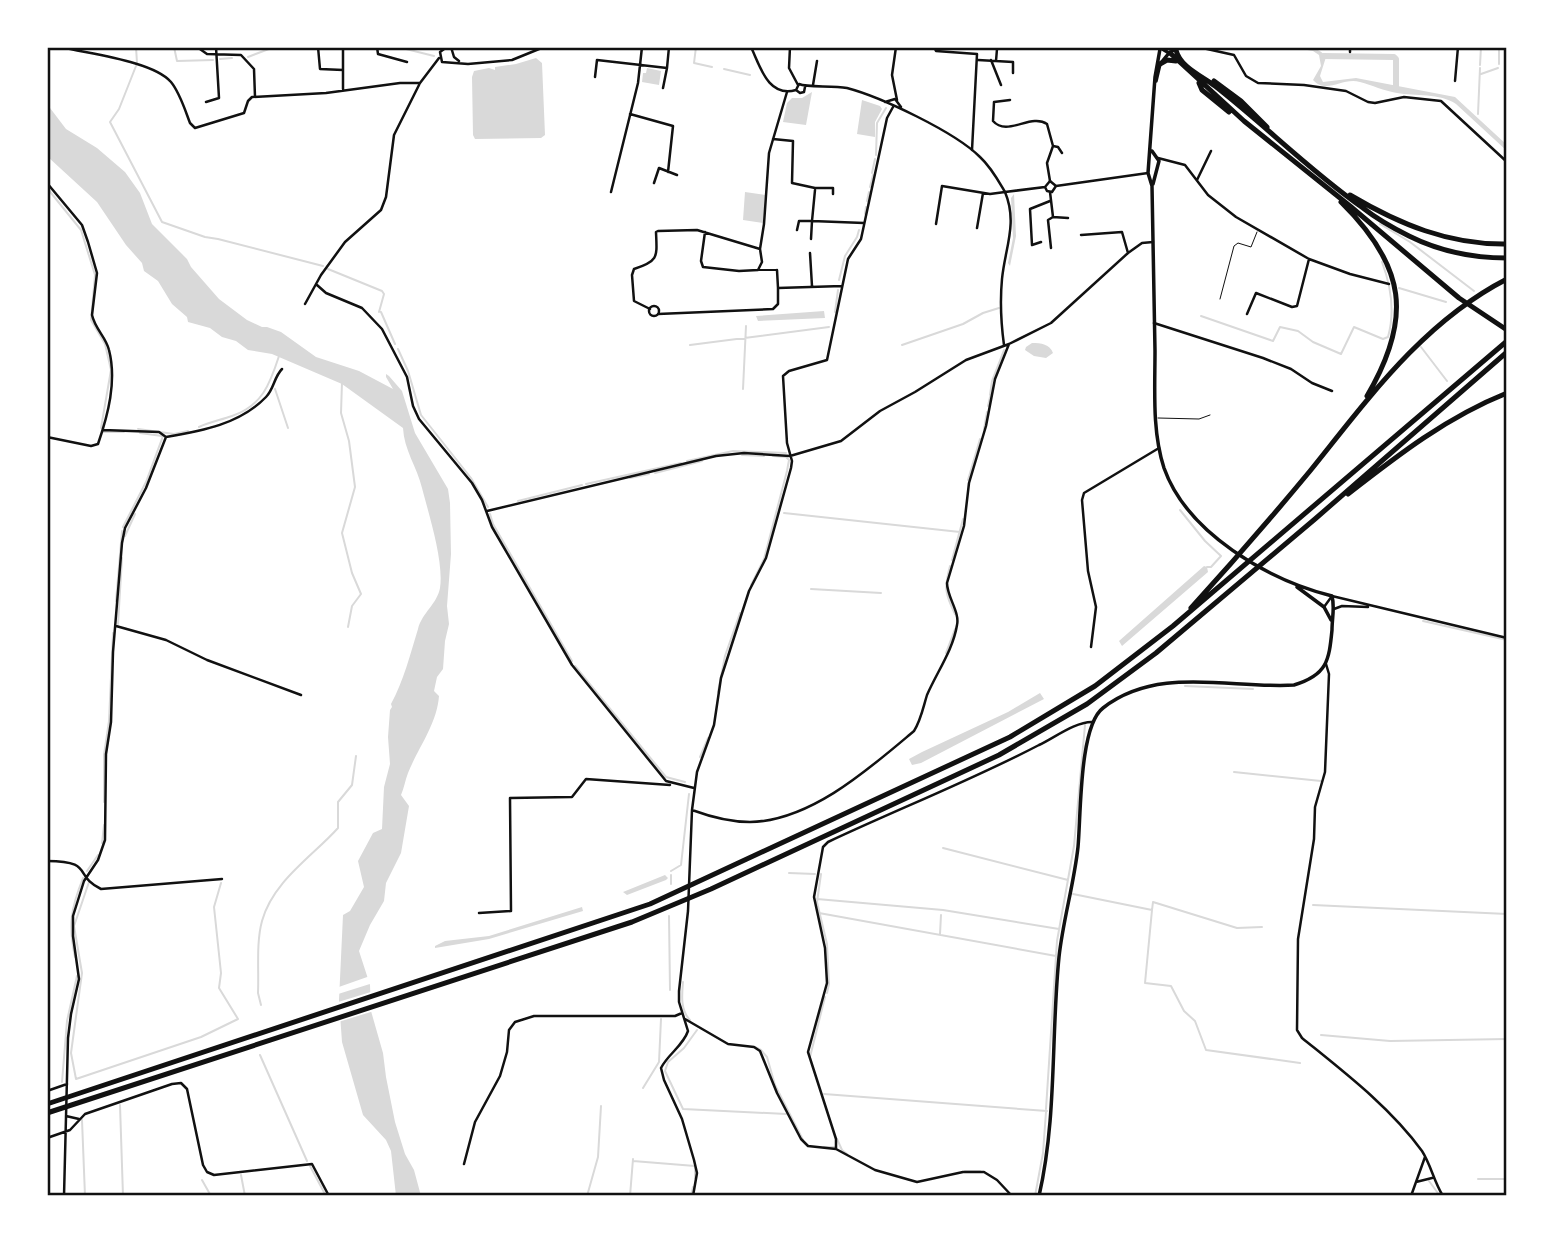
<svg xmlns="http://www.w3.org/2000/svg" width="1554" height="1243" viewBox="0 0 1554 1243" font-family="'Zilla Slab',serif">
<rect width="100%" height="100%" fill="#fff"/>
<!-- water -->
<path fill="#d9d9d9" d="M1290,47c14,0 28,-2 36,10l-6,19 3,6 33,-4 99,19 52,48v6l-51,-47c-16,-11 -41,-8 -59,-11 -13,-2 -25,-8 -37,-11 -18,-5 -33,13 -47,-2l8,-14 -2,-11 -6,-4z
M536,58l6,5 3,72 -4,3 -66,1 -2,-4 -1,-58 2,-6 15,-3 6,2v-3l21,-3z
M647,68l14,3 -2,14 -17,-3 1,-9h3z
M812,92l-6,33 -23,-3 4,-19 5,-5h10z
M862,100l18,6 2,3 -7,13v15l-18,-3z
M47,104l19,25 31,19 28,24 15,21 12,31 35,35 4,8 28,32 28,21 15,7h5l14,5 35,25 43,14 34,18 -7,-12v-3l3,2 13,15 13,42 33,56 2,14 1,51 -4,52 2,18 -4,17 -2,28 -6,8 -3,14 5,5c-2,28 -21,52 -31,77 -3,8 -4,15 -7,22l8,11 -8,47 -15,30 -2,18 -14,24 -11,26 11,34 1,26 12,42 3,24 9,45 10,32 9,16 7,26h-25l-5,-45 -5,-11 -23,-25 -21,-73 -3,-42 4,-85 7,-4 14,-24 -6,-26 15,-28 9,-4 2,-42 6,-23 -2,-27 2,-27 2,-3 -1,-3c13,-24 19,-49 27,-75 4,-16 19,-25 22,-41 4,-26 -11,-73 -18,-100 -5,-21 -18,-38 -19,-60l-61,-44 -70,-30 -24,-4 -12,-9 -14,-4 -12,-9 -22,-6 -1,-5 -15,-13 -14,-23 -14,-10 -2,-8 -16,-18 -29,-43 -49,-45z
M745,192l20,3 -2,28 -20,-3z
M1014,194l2,42 -6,30 -2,-3 5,-25 -2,-40z
M824,311l1,7 -67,3 -2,-5z
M1032,343c9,0 18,1 21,10l-7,5 -12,-2 -9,-6 1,-3z
M1204,566l3,1 1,5 -86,74 -3,-5z
M1040,693l4,6 -123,64 -9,2 -3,-6 13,-7 86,-40z
M665,875l3,3 -2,2 -39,15 -4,-3z
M582,907l1,4 -94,28 -54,9v-2l10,-5 44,-5z"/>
<!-- pier -->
<path fill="#fff" d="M370,976l3,7 -38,12 1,-7z
M374,991v20l-39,12v-20z"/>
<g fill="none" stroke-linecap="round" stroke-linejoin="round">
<!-- stream -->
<path stroke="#d9d9d9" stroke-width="2" d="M136,47l1,16
M174,47l3,14 36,-1
M398,47l36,9
M696,47l-2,16 18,4
M248,57l26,-10
M220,59l12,-1
M1499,64v-17
M1480,65l1,-18
M136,66l-17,43 -9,13 52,100 43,15 13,2 105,27
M724,69l26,6
M1481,74l17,-6
M1478,114l2,-46
M876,155l1,-32 9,-15
M872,173l3,-14
M870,187l3,-12
M47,188l34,42 14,45 -4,45 14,24 6,26 -10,58
M867,201l2,-9
M865,214l1,-7
M1380,224l30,18 64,49
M328,269l54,22 2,3 -5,18
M839,280l6,-24 12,-19 2,-7
M1399,288l47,14
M381,312l14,32
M835,312l3,-22
M1201,316l72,25 7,-14 18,4 15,11 28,12 13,-27 29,12 5,-2c7,-25 3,-51 -6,-75
M690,345l139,-18
M902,345l61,-21 20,-11 16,-5
M1421,347l26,34
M398,349l10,22 13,44 50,63 17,29
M342,382l-1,31 8,28 6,46 -13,46 10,40 9,21 -9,12 -4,21
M275,389l13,39
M743,389l3,-63
M990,395l2,-14 12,-31
M988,406l2,-9
M199,427c10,-5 22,-7 33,-11 30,-10 38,-32 47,-60
M138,429l36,5 14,-3
M984,429l3,-17
M104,432h20
M140,433l22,3
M742,455l22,1
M687,461l46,-10 53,2
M655,473l47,-12
M630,478l19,-4
M968,480l12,-41
M586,484l95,-21
M518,501l64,-16
M1180,510l25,31 16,15 -10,11h-4
M784,513l176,19
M490,514l3,10 79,137
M123,527l23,-45 17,-46
M125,536l10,-22
M952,560l11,-41
M950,566c-6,22 -5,28 5,48
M751,585l13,-26 23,-88 2,-11 -3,-3 -13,-1
M811,589l70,4
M116,601l6,-70
M1423,621l84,19
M118,624l4,-66
M946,653l9,-24
M575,666l91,111 19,5
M1185,686l68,3
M718,692l7,-36 15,-43
M700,757l8,-19
M1234,772l87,9
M104,802v-47l5,-34 4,-88
M102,843l2,-18
M943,848l125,32
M87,871l11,-16
M671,871l10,-6 8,-71
M789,873l26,1
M821,874l-4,28 10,42 2,40 -2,9
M671,875v9
M89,882l-15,44 8,47 -11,80 5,26 125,-42 37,-18 -19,-31 2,-15 -7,-66 7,-24
M1073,894l79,16 1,-8 84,26 25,-1
M817,899l126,11 116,19
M1313,905l194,9
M1152,910l-7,73 26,3 13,25 11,10 11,29 94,13
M819,913l237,43
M669,916l1,74
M940,934l1,-19
M75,957c-7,-32 -4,-49 8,-79
M683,982c-1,12 -3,28 7,38
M261,1005l-3,-12c1,-23 -2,-50 4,-72 11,-40 51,-65 76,-93v-26l14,-17 4,-29
M697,1030l-13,18 -16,14 -3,9 18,38 103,5
M1321,1035l69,6 117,-2
M755,1047l6,3 6,7 8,28 28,55
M260,1055l47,106
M810,1057l15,-60
M62,1082l5,-61 10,-45
M643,1088l16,-26 2,-43
M824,1094l223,17
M120,1105l3,91
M1046,1109l11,-168 17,-95 11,-121
M82,1120l3,76
M837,1139l5,11 5,4
M824,1147h11
M633,1161l62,5v12
M310,1166l16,30
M965,1171h15
M241,1175l4,21
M1478,1179h29
M202,1180l9,16
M1429,1181l11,15
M587,1196l11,-39 3,-51
M630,1196l3,-37
M691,1196l2,-9
M1035,1196l8,-43 3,-41"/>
<!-- river -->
<path stroke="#d9d9d9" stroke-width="6" d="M1323,56l71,1 2,2v30"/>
<!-- service -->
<path stroke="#111" stroke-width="1" d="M1220,299l14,-53 4,-3 13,4 6,-15
M1158,418l41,1 11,-4"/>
<!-- pedestrian -->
<path stroke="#111" stroke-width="2" d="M759,270h18"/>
<!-- minor -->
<path stroke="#111" stroke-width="2.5" d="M61,47c28,7 92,14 110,35 9,11 14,28 19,41l5,5 49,-15 4,-12 4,-4 74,-4 74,-10h20
M197,47l10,7 34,1 13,14 1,28
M318,47l2,22 23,1
M377,47l1,7 29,8
M790,47l-1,21 9,17
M896,47l-4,28 5,25
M934,47l2,4 41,3 -5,96
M1198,47l36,8 12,21 12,7 46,2 42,6 22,11 7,1 29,-6 37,4 66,61
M1350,47v5
M978,60l35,2v11
M991,60l10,25
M996,61l1,-12
M595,77l2,-17 70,8 2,-21
M1455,81l3,-34
M813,85l4,-24
M663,88l4,-20
M343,89v-42
M1010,100l-16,2 -1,19c14,16 38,-8 54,3l6,22 -6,17 3,18
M206,102l13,-4 -3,-51
M630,114l43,12 -5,46
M773,139l20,2 -1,42 23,5h18v6
M1053,146l5,1 4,6
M1158,158l27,7 23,30 28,22 73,42 41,15 39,10
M1197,180l14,-29
M47,183l35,42 6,17 9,31 -5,42c3,14 14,22 17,35 8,31 -1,65 -11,94l-7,2 -44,-9
M654,183l5,-15 18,7
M815,190l-3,31 52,2
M611,192l27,-109 4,-36
M1050,192l3,25 15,1
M936,224l6,-38 48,8 15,-2c13,31 0,56 -3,87 -2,21 -1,44 2,66
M977,228l6,-35
M797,230l2,-9h13l-1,18
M705,232l-4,29 2,6 36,4 19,-1 4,-8 -2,-13
M1081,235l41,-3 6,21
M1041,242l-9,3 -2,-36 20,-8
M1051,248l-3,-28 5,-3
M810,253l2,33
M777,270l1,18
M317,285l9,8 36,15 20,21 25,48 6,29 6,13 53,64 10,17 10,27 80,138 94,116 28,7
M305,304l16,-29 24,-33 36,-32 5,-13 8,-62 26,-52 19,-25
M649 311a5 5 0 1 1 10 0a5 5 0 1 1-10 0Z
M650,309l-16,-8 -2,-26 2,-6c25,-8 23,-12 22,-37l2,-1 39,-1 63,19 4,-25 5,-71 18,-61
M658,314l115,-5 5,-5v-16l64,-2
M1247,314l9,-21 36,14 5,-1 12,-47
M1154,323l109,35 28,11 21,14 20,8
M103,430l56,2 7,5c36,-6 74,-13 100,-40 8,-8 8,-20 16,-28
M487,511l229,-55 28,-3 46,3 51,-15 39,-30 35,-19 51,-32 43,-16 42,-21 77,-70 14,-10 11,-1
M116,626l50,14 41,20 94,35
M1091,647l5,-40 -8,-36 -6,-71 2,-7 75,-45
M1326,664l3,10 -4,98 -10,35 -1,32 -16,100 -1,91 5,8c42,34 88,69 120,113 9,14 12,31 21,45
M692,810c19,7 38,12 58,12 61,-1 120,-54 164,-91 7,-11 9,-23 13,-36 10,-23 26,-45 30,-70 3,-13 -10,-28 -10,-42l17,-57 5,-43 17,-57 9,-47 14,-35
M47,861c48,0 26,15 54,28l121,-10
M479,913l32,-2 -1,-113 62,-1 14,-18 84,6
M685,1019l43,25 26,3 6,4 17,42 24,46 7,7 28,3 39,21 42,12 46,-10h21l13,8 15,16
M47,1091l20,-7
M66,1116l13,3
M47,1138l23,-8 15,-16 87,-30 9,-1 6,6 16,76 4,7 7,3 98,-11 17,32
M836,1149v-10l-28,-87 19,-69 -2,-35 -11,-51 9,-50 5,-5c70,-33 142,-61 211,-97 15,-7 37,-24 54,-23
M464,1164l11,-42 25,-46 7,-24 2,-22 6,-8 19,-6h141l7,-3
M1416,1182l16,-4
M64,1196l4,-158 3,-24 8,-35 -6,-43v-20l11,-35 14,-21 7,-20 1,-86 5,-32 2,-70 9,-109 3,-15 21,-40 20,-51
M693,1196l4,-23 -3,-13 -12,-41 -18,-39 -3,-12c7,-14 22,-22 27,-37l-9,-29v-11l9,-80 4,-101 5,-38 17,-47 7,-47 28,-87 17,-33 25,-90 1,-7 -5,-18 -4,-67 6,-5 38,-11 21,-101 13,-20 26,-121 6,-11
M1411,1196l14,-39"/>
<!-- tertiary -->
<path stroke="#111" stroke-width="2.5" d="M447,47l-7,5 2,10 26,2 44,-4 32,-13
M451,47l3,10 5,4
M751,47c9,19 17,51 45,43l4,3 4,-1 1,-5
M796,90l3,-6c9,4 33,1 48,4 34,9 108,44 133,69 11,10 18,23 25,35l40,-5 2,4 5,1 4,-6
M885,102l10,-3 6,8
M1045,187l5,-6 6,5 92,-13
M1324,607l8,-11 175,42
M1334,609l8,-3 26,1"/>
<!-- secondary -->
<path stroke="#111" stroke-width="3.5" d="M1156,81l4,-17 9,-11
M1152,151l7,10 -6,23
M1297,587l27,20 7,13
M1039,1196c18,-78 12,-160 20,-239 4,-37 15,-73 19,-110 3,-31 1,-121 25,-139 55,-43 128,-19 191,-23 33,-10 35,-24 38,-55 0,-12 3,-23 0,-34 -64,-16 -145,-63 -168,-128 -12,-37 -9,-78 -9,-117 -1,-55 -2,-110 -3,-165l-4,-13 7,-96 5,-28"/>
<!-- primary -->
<path stroke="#111" stroke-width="3.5" d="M1159,47l10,6 10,-6"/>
<!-- motorway -->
<path stroke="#111" stroke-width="5" d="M1176,50c4,17 26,26 39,36 50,39 95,85 148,122 14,11 30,20 46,28 30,15 64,22 98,22
M1170,53l74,68 106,85 109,92 48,32
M1160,64l7,-4 9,1
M1214,81l27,20 26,26
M1199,83l3,7 27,22
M1350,195c49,29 99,50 157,49
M1341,202c65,64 72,116 26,194
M1348,494c50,-39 99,-77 159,-101
M1191,608c41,-45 80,-90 119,-137 58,-72 113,-149 197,-192
M47,1104l603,-200 360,-167 85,-51 78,-60 334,-285
M47,1113l585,-191 79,-33 288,-134 88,-51 69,-51 159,-134 192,-167"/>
</g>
<!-- border -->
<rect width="1554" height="1243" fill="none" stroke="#ffffff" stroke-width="98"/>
<rect x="49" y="49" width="1456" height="1145" fill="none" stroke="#111" stroke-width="2.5"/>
</svg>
